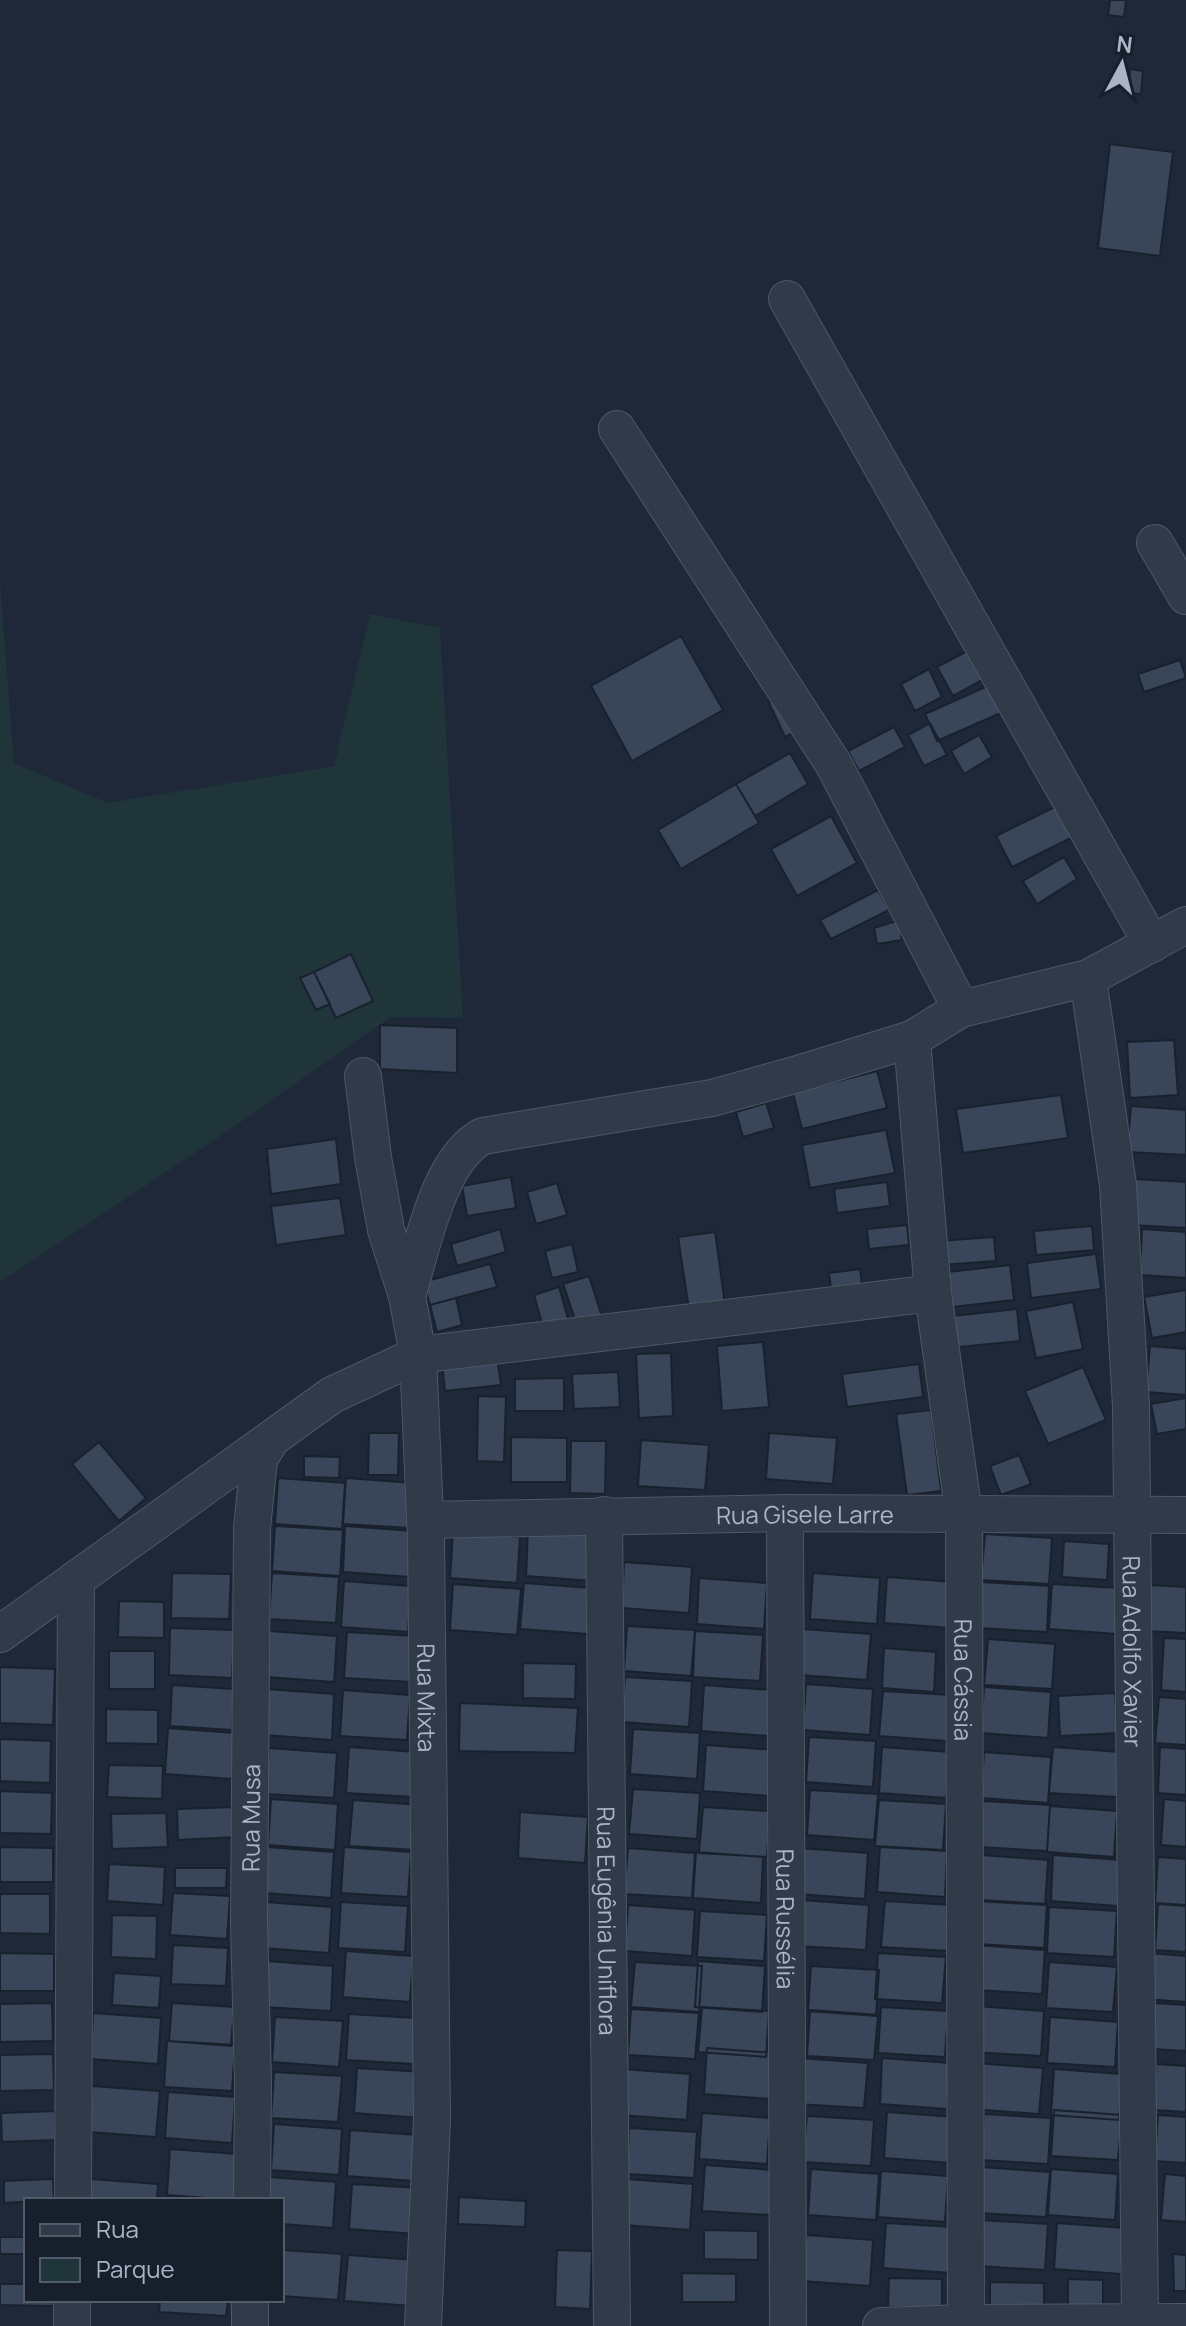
<svg xmlns="http://www.w3.org/2000/svg" width="1186" height="2326" viewBox="0 0 1186 2326" font-family="Manrope,sans-serif">
<rect width="100%" height="100%" fill="#1e2839"/>
<!-- green -->
<path fill="#1f353a" d="M0,581l14,182 94,40 226,-37 36,-152 70,14 23,390 -72,-1 -172,120 -219,145z"/>
<!-- building -->
<path fill="#394659" stroke="#19212f" stroke-width="2" d="M1110,0h16l-2,17 -16,-2z
M1130,69l13,2 -2,23 -13,-1z
M1110,144l63,8 -13,104 -62,-8z
M681,636l42,74 -91,51 -41,-75z
M973,648l15,29 -35,19 -16,-29z
M1180,660l6,18 -42,14 -6,-18z
M929,669l13,28 -27,14 -14,-27z
M999,681l13,27 -75,33 -12,-27z
M788,694l17,33 -20,10 -16,-34z
M930,723l17,32 -23,11 -16,-31z
M894,727l11,20 -46,24 -11,-20z
M979,735l13,22 -28,17 -13,-23z
M790,753l18,31 -53,32 -19,-32z
M736,784l23,39 -78,46 -23,-39z
M1059,805l16,31 -63,31 -16,-31z
M831,816l26,47 -60,33 -26,-47z
M1064,857l13,22 -40,25 -14,-23z
M878,890l11,20 -58,29 -11,-19z
M893,922l6,1 3,17 -25,4 -3,-16z
M351,954l22,47 -37,17 -22,-46z
M314,972l16,32 -14,6 -16,-32z
M380,1025l77,3v45l-77,-4z
M1174,1040l4,55 -48,3 -3,-56z
M877,1071l10,37 -85,21 -9,-36z
M1061,1095l7,43 -105,15 -7,-44z
M766,1103l8,25 -31,9 -7,-25z
M1131,1106l55,4v45l-59,-3z
M886,1130l9,43 -85,15 -8,-43z
M336,1139l5,45 -70,10 -4,-45z
M511,1177l5,31 -49,8 -5,-30z
M1134,1179l52,3v46l-55,-3z
M887,1182l3,24 -53,7 -3,-24z
M557,1183l10,32 -31,9 -9,-32z
M340,1198l6,37 -70,10 -5,-39z
M907,1225l2,20 -40,4 -2,-20z
M1092,1226l2,24 -58,5 -2,-24z
M500,1229l6,23 -49,14 -6,-22z
M1142,1229l44,3v46l-46,-3z
M715,1232l10,72 -36,5 -11,-72z
M994,1237l2,24 -56,4 -2,-24z
M572,1244l6,28 -26,6 -7,-27z
M1096,1254l5,35 -70,9 -4,-35z
M490,1264l7,23 -67,18 -7,-23z
M1010,1265l4,35 -71,8 -4,-35z
M860,1269l3,23 -31,4 -3,-23z
M589,1276l13,41 -25,8 -14,-41z
M559,1287l9,32 -25,8 -9,-32z
M1186,1290v42l-34,6 -8,-41z
M456,1298l6,27 -25,7 -7,-27z
M1073,1302l10,47 -47,9 -10,-47z
M1017,1309l3,32 -72,7 -4,-31z
M763,1342l6,65 -47,4 -5,-65z
M1150,1346l36,3v46l-40,-3z
M671,1353l2,63 -34,2 -3,-64z
M497,1357l4,28 -56,6 -3,-28z
M919,1364l4,33 -76,10 -5,-33z
M1083,1367l23,53 -58,24 -23,-53z
M618,1372l2,35 -46,2 -2,-35z
M564,1378v33h-49v-32z
M478,1396l28,1 -2,65 -27,-1z
M1186,1398v31l-29,5 -6,-30z
M931,1410l10,81 -34,4 -11,-81z
M369,1433h30l-1,42h-30z
M769,1433l68,5 -4,46 -67,-5z
M511,1437l56,1v44h-56z
M641,1440l68,5 -4,45 -67,-4z
M571,1441h35l-1,53 -35,-1z
M99,1442l47,56 -27,23 -47,-57z
M1019,1455l12,29 -30,11 -11,-29z
M304,1456l36,1 -1,21 -35,-1z
M278,1478l67,5 -3,46 -67,-5z
M346,1478l67,5 -3,45 -67,-4z
M275,1526l68,4 -3,46 -68,-5z
M345,1526l68,5 -3,46 -67,-5z
M528,1530l68,5 -3,46 -67,-5z
M453,1532l67,5 -3,46 -67,-5z
M985,1534l67,4 -3,46 -68,-4z
M1064,1541l45,3 -2,36 -45,-3z
M624,1562l68,5 -3,46 -67,-5z
M172,1573l59,1 -2,45 -58,-1z
M272,1573l67,4 -3,46 -67,-4z
M813,1573l67,5 -3,46 -67,-5z
M887,1577l67,5 -3,46 -67,-5z
M699,1578l68,5 -3,46 -67,-5z
M344,1581l67,5 -3,46 -67,-5z
M982,1582l67,4 -2,46 -68,-4z
M524,1583l67,5 -3,46 -68,-5z
M453,1584l68,5 -4,46 -67,-5z
M1052,1584l67,4 -2,46 -68,-5z
M1149,1585l37,2v46l-39,-2z
M119,1601l45,1v36l-46,-1z
M627,1626l68,4 -4,46 -67,-5z
M170,1628l64,2 -2,48 -63,-3z
M803,1629l68,5 -4,46 -67,-5z
M269,1631l68,5 -3,46 -67,-5z
M695,1631l68,4 -3,46 -67,-4z
M347,1632l68,4 -4,46 -67,-4z
M1164,1638l22,1v53l-25,-2z
M988,1639l67,5 -3,45 -68,-4z
M884,1648l52,4 -2,40 -52,-4z
M109,1651h46v38h-46z
M523,1663l53,1 -1,35 -52,-1z
M0,1667l55,2 -2,56 -53,-2z
M625,1677l67,4 -3,46 -67,-5z
M806,1684l67,5 -3,46 -67,-5z
M172,1685l62,4 -2,41 -62,-4z
M704,1685l67,5 -3,46 -67,-5z
M984,1687l67,5 -3,46 -67,-5z
M267,1689l67,5 -2,46 -68,-5z
M343,1690l67,5 -3,45 -67,-4z
M883,1691l67,4 -3,46 -68,-5z
M1115,1693l3,40 -58,3 -2,-40z
M1159,1697l27,2v46l-31,-2z
M460,1703l118,5 -3,45 -116,-2z
M106,1709l52,1v34l-52,-1z
M168,1728l67,5 -3,46 -67,-5z
M633,1729l67,4 -3,46 -67,-5z
M809,1737l67,4 -3,46 -67,-5z
M0,1739l51,2 -1,42 -50,-2z
M706,1745l68,5 -4,46 -67,-5z
M349,1747l67,5 -2,45 -68,-4z
M882,1747l68,5 -4,46 -67,-5z
M1053,1747l67,5 -3,45 -68,-4z
M1160,1747l26,2v46l-28,-2z
M269,1748l68,5 -3,45 -68,-4z
M984,1752l67,5 -3,46 -67,-5z
M109,1765l54,1 -1,33 -55,-2z
M633,1789l67,4 -3,46 -68,-5z
M810,1790l68,4 -4,46 -67,-5z
M0,1791l52,2 -1,41 -51,-1z
M271,1799l67,5 -3,46 -67,-5z
M1164,1799l22,2v46l-25,-2z
M353,1800l67,5 -3,45 -68,-4z
M879,1800l67,4 -3,46 -68,-4z
M983,1801l67,4 -3,46 -68,-4z
M1050,1806l67,5 -3,46 -67,-5z
M235,1807l1,30 -58,3 -1,-31z
M703,1807l67,4 -3,46 -68,-4z
M520,1812l68,5 -3,46 -67,-5z
M166,1813l2,34 -56,2 -1,-35z
M0,1847l53,1v34h-53z
M267,1847l67,5 -3,46 -67,-5z
M344,1847l67,5 -3,45 -67,-4z
M880,1847l67,4 -2,46 -68,-5z
M628,1848l67,5 -3,45 -68,-4z
M800,1848l68,5 -3,46 -68,-5z
M696,1852l67,5 -2,46 -68,-5z
M981,1855l67,5 -3,45 -68,-4z
M1053,1855l68,5 -3,46 -67,-5z
M1158,1857l28,2v46l-31,-2z
M109,1864l56,3 -2,38 -56,-4z
M175,1868h52l-1,20h-51z
M173,1893l57,3 -3,43 -57,-4z
M0,1894h50v40l-50,-1z
M801,1900l68,5 -3,45 -68,-4z
M980,1900l67,4 -3,46 -67,-5z
M885,1901l67,4 -3,46 -68,-4z
M265,1902l67,5 -3,46 -67,-5z
M341,1902l67,4 -3,46 -67,-4z
M1158,1904l28,2v46l-31,-2z
M628,1905l67,5 -3,46 -67,-5z
M1049,1907l68,4 -3,46 -67,-4z
M700,1911l67,4 -3,46 -67,-4z
M112,1915l45,1 -1,43 -45,-2z
M978,1944l67,4 -3,46 -67,-4z
M173,1945l55,3 -2,38 -55,-2z
M346,1951l67,5 -3,46 -67,-5z
M0,1953l54,1v37h-54z
M878,1953l68,4 -4,46 -67,-4z
M1148,1953l38,3v46l-41,-3z
M266,1961l67,5 -2,45 -68,-4z
M698,1961l67,5 -3,46 -67,-5z
M635,1962l67,4 -3,46 -68,-5z
M1049,1962l68,5 -4,45 -67,-4z
M811,1966l68,4 -3,46 -68,-5z
M114,1973l47,3 -2,32 -47,-3z
M52,2003l1,38 -53,1v-38z
M172,2003l62,4 -3,39 -62,-5z
M1154,2003l32,2v46l-34,-2z
M976,2006l68,5 -3,45 -68,-4z
M702,2007l67,4 -3,46 -68,-5z
M881,2007l67,4 -3,46 -67,-4z
M631,2009l68,4 -4,46 -67,-4z
M810,2010l68,5 -4,45 -67,-4z
M93,2013l68,5 -3,46 -67,-5z
M349,2014l68,4 -3,46 -68,-4z
M275,2017l68,4 -4,46 -67,-5z
M1050,2017l68,5 -3,45 -68,-4z
M167,2041l68,4 -3,46 -68,-4z
M707,2048l67,5 -3,46 -67,-5z
M53,2054l1,36 -54,1v-36z
M800,2058l68,5 -4,45 -67,-4z
M882,2058l68,5 -3,46 -67,-5z
M975,2063l68,5 -4,46 -67,-5z
M1156,2064l30,2v46l-32,-2z
M357,2068l67,4 -3,46 -67,-5z
M622,2069l68,5 -3,46 -67,-5z
M1054,2069l68,5 -3,46 -68,-5z
M274,2072l68,4 -4,46 -67,-4z
M92,2086l68,5 -4,46 -67,-5z
M168,2092l67,5 -3,46 -67,-5z
M1054,2110l68,5 -4,45 -67,-4z
M55,2111l1,29 -54,2 -1,-29z
M887,2112l68,5 -3,46 -68,-5z
M702,2113l68,5 -3,46 -68,-5z
M984,2114l67,4 -3,46 -67,-4z
M1158,2115l28,2v46l-31,-2z
M807,2116l67,4 -3,46 -68,-4z
M274,2124l68,5 -3,46 -68,-5z
M629,2128l68,4 -3,46 -67,-4z
M350,2130l67,5 -3,46 -67,-5z
M170,2149l67,5 -3,46 -67,-5z
M705,2165l68,5 -3,45 -68,-4z
M982,2167l68,5 -4,45 -67,-4z
M811,2169l68,5 -3,46 -68,-5z
M1051,2169l67,5 -3,46 -67,-5z
M881,2171l67,5 -3,46 -67,-5z
M1165,2174l21,2v46l-25,-2z
M269,2177l67,5 -3,46 -51,-4v-24h-15z
M53,2179l1,21 -50,3v-22z
M91,2179l67,5 -1,16h-68z
M626,2179l67,5 -3,46 -67,-5z
M352,2184l68,4 -4,46 -67,-5z
M459,2197l67,4 -1,26 -67,-3z
M980,2220l68,4 -3,46 -68,-4z
M886,2223l68,4 -3,46 -68,-5z
M1057,2223l67,5 -3,46 -67,-5z
M704,2230l54,1v29l-54,-1z
M806,2235l67,5 -3,46 -68,-5z
M0,2237h26v17h-26z
M282,2250l60,4 -4,46 -56,-4z
M557,2250l35,1 -2,58 -35,-2z
M1173,2254l13,1v36h-12z
M348,2255l67,5 -3,46 -68,-5z
M682,2273l54,1v28h-54z
M889,2278l53,1v29l-54,-1z
M1068,2279l35,1v26h-35z
M990,2282l54,1v29l-54,-1z
M0,2284h26v16h27v6l-53,-1z
M160,2300h68l-2,16 -67,-4z"/>
<g fill="none" stroke-linecap="round" stroke-linejoin="round">
<!-- street casing -->
<g stroke="#4f5767" stroke-width="38">
<g id="street">
<path d="M787,299l365,645"/>
<path d="M617,429l217,336 127,244"/>
<path d="M1155,543l31,53"/>
<path id="s1" d="M1088,978l30,207 13,221 9,920"/>
<path id="s2" d="M912,1039l21,254 31,222 2,808"/>
<path id="s3" d="M363,1076l10,81 13,73 21,66 11,59 8,184 6,581 -9,206"/>
<path d="M407,1296c15,-47 31,-137 76,-160l229,-38 86,-24 114,-35 49,-30 127,-31 98,-53"/>
<path id="s4" d="M785,1513l3,813"/>
<path id="s5" d="M604,1515l8,811"/>
<path id="s6" d="M425,1520l360,-7 401,2"/>
<path d="M0,1634l332,-239 86,-40 515,-62"/>
<path d="M73,2200l3,-621"/>
<path id="s7" d="M252,2200l1,-116 -4,-162 3,-394 7,-69 11,-18"/>
<path d="M72,2326v-26"/>
<path d="M250,2326v-26"/>
<path d="M881,2326l85,-3 220,-1"/>
</g>
</g>
<!-- street -->
<use href="#street" stroke="#313a49" stroke-width="36"/>
</g>
<g text-anchor="middle" dominant-baseline="central" stroke-width="7" stroke-linejoin="round" paint-order="stroke">
<!-- street labels -->
<g font-size="24" fill="#abb4c6" stroke="#171f2d">
<text stroke="none"><textPath href="#s6" startOffset="380">Rua Gisele Larre</textPath></text>
<text stroke="none"><textPath href="#s1" startOffset="676">Rua Adolfo Xavier</textPath></text>
<text stroke="none"><textPath href="#s2" startOffset="644">Rua Cássia</textPath></text>
<text stroke="none"><textPath href="#s3" startOffset="628">Rua Mixta</textPath></text>
<text stroke="none"><textPath href="#s7" startOffset="382">Rua Musa</textPath></text>
<text stroke="none"><textPath href="#s4" startOffset="406">Rua Russélia</textPath></text>
<text stroke="none"><textPath href="#s5" startOffset="406">Rua Eugênia Uniflora</textPath></text>
</g>
</g>
<!-- legend -->
<rect x="24" y="2198" width="260" height="104" fill="#171f2d" stroke="#525b6a" stroke-width="2"/>
<rect x="40" y="2224" width="40" height="12" fill="#313a49" stroke="#525b6a" stroke-width="2"/>
<text x="96" y="2238" font-size="24" fill="#abb4c6">Rua</text>
<rect x="40" y="2258" width="40" height="24" fill="#1f353a" stroke="#525b6a" stroke-width="2"/>
<text x="96" y="2278" font-size="24" fill="#abb4c6">Parque</text>
<!-- north arrow -->
<g transform="translate(1122 64) rotate(7)" stroke="#171f2d" stroke-width="6" paint-order="stroke">
<path d="M0-6L14 30L0 20L-14 30Z" fill="#abb4c6"/>
<text y="-12" font-size="22" font-weight="bold" text-anchor="middle" fill="#abb4c6">N</text>
</g>
</svg>
